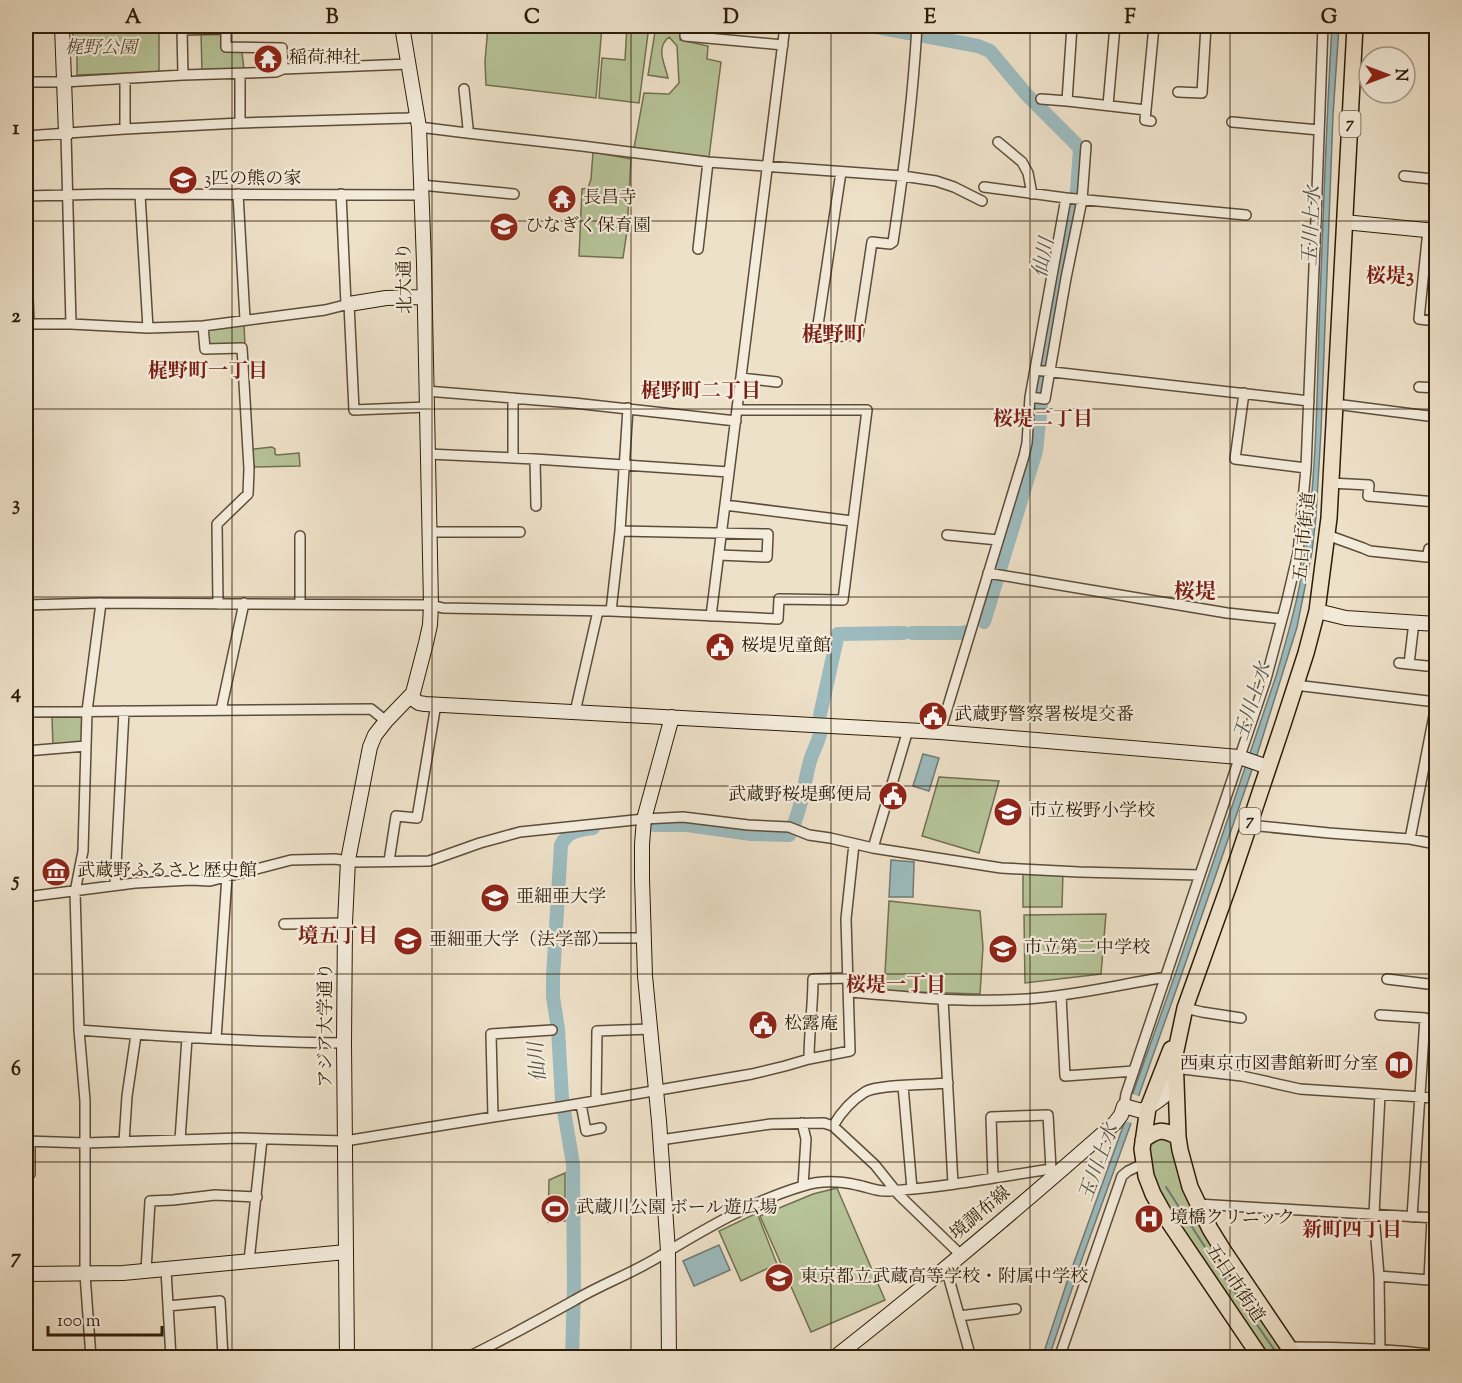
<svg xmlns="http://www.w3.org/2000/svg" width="1462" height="1383" viewBox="0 0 1462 1383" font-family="'Sorts Mill Goudy','Noto Serif JP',serif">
<rect width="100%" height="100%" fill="#eee1c9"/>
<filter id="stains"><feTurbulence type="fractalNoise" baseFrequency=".00333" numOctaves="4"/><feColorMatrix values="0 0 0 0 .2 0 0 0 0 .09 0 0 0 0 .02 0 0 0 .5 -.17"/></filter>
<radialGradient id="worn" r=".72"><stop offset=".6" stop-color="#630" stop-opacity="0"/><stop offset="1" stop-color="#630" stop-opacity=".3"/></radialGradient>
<!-- green -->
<path fill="#b6c398" stroke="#727050" stroke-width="1.5" d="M73,26h167v1l-81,1v44l-82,3v-21h-4z
M488,26h114l-6,72 -110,-13 -1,-24z
M627,26h22l-10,77 -40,-5 3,-40 23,2z
M656,26h26l-2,14 28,6 -1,13 14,3 -12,95 -75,-9 10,-55 25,1 10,-11 -2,-37 -8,-9c-14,11 -4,27 -1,41l-20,-3z
M201,33h23v18l18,1 2,18 -42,1z
M593,152l38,7 -4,72 -4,27 -44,-2 3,-67 6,-1 3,-9z
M1436,170v54l-5,-2z
M244,324l1,22 -36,-1 -1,-17z
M272,447l3,2v5l2,1 22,-2 1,13 -45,1 -2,-3v-15z
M86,715l-1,29 -32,3 -1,-30z
M939,777l60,4 -20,72 -57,-17z
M1023,872h40l-1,35h-39z
M889,901l91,10 3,36 -3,47 -96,-3z
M1106,914l-5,60 -76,9 -1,-68z
M1154,1138l19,1 12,45 105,173h-21l-106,-153 -20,-59z
M565,1173v48l-17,1 1,-42z
M837,1188l48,112 -74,32 -51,-116 53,-22z
M757,1213l20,51 -36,17 -22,-50z"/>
<!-- water -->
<path fill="#9cbbbf" stroke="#707b75" stroke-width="1.5" d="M1332,26h7l-6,89 -12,316 -5,85 -4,36 -15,75 -40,128 -77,224 -40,113 -10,34 -48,133 -33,98 -7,1 26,-79 57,-158 8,-28 43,-121 100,-296c11,-38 22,-76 28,-115 12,-78 13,-157 15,-236 4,-100 7,-200 13,-299z
M923,754l16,4 -10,33 -16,-5z
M891,860l23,2 -1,35h-24z
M719,1245l11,25 -36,16 -11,-25z"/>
<!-- pier -->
<path fill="#eee1c9" d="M1132,1094l10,3 -8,27 -8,-3z"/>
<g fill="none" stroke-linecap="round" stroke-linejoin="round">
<!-- stream -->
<path stroke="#707b75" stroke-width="2" d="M1166,1187l65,100 49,71"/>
<!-- river -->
<path stroke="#9cbbbf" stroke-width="14" d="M871,26l107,20 12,5 37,44 49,49 4,5 -3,42 -22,120 -14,94 -5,46 -52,171
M912,633h51l2,-1
M820,715l18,-81 66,-1
M654,825h33l64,9 38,1c13,-25 14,-48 21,-74 3,-11 10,-21 11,-32
M572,1358l2,-70 -1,-124 -11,-65 -4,-70 -5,-32v-20l8,-132c6,-14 18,-15 32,-17"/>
<!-- street casing -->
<g stroke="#5d4d38" stroke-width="12">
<path id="street" d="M686,26l-1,10 98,9
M1072,26l-5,75 79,9
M183,75l-1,-45 44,-1v18l56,1 1,21
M26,82h38l119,-7 93,-3 7,-3 126,-5
M464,89l4,39 -1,5
M1178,92l24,1 4,-67
M1041,99l26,2
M1108,105l7,-79
M1151,121l-6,-1 9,-94
M1232,122l87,8
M240,123v-49
M419,127l48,6 115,13 126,16 195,14 33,5 18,6 28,14
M125,129v-50
M66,134l5,190
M26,136l99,-7 115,-6 168,-5 10,-2
M998,142l24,20 6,11 4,21
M841,172l-25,166 42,-3 14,-93 18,2 3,-2c11,-72 20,-144 24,-216
M1404,176l29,3
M421,185l93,9
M984,187l82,11 180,17
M238,194l7,125
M341,194l5,110
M140,195l8,133
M26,196l81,-2 314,1
M1428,230l-9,89 17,2
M26,246l3,78
M698,249l10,-87
M26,324h45l77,4 31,-1 24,-1 122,-16 24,-6 5,106 73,-3
M203,326l2,23 37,-1 7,121 -1,25 -31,30 1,80
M1035,370l274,31
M741,378l36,4
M1419,387l17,1
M426,391l148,12 162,18
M1244,393l-9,66 71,9
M1030,397l15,2 21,-121 16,-78 4,-54
M1335,404l101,13
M428,454l107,5 194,13
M513,458v-60
M535,459l1,47
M1330,483l39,2 -1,11 68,6
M725,505l127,16
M620,531l148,3 -1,23 -48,-2
M429,532h91
M947,535l51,5
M1327,535l36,13 7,3 57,6 2,-8h7
M300,536v67
M988,573l239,40 55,6
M26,605l75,-2 330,2 12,3 168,3 167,8 1,-20 64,1 24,-190h-130
M611,611l9,-80 8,-123
M711,616l74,-590
M1399,663l37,4
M1409,664l5,-42
M1295,685l141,17
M221,710l23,-107
M26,712l345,-3 15,12
M575,712l23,-101
M940,732l84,-276 3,-13 3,-46 36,-199
M26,751l60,-5
M1249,825l80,8 81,6 26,5
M1410,839l26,-134
M873,848l35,-118
M389,861l7,-45 21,2 19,-114
M115,885l9,-174
M26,897l109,-14 56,-3 19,1 81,-21 44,-1 21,3 73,-1 51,-18 40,-11 124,-13 39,-2 65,8 41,2 20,8 21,3 43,10 128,20 78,4 121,3
M284,924l61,-1
M566,938h77
M1387,979l49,6
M849,992c62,5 126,12 189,6 43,-4 85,-14 128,-21
M1061,996l4,80 69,-5
M943,999l10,185
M1185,1008l17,4 39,6
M1380,1015l45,3 -13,199
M79,1030c89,7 176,12 265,13
M216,1039l11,-163
M809,1059c0,-27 4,-53 4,-80l35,-1
M1174,1068l68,8 58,13 136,9
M903,1086l9,103
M1380,1094l-6,120 5,62 1,73
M596,1101l1,-70 53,-2
M581,1104l5,27 15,-3
M1124,1106l2,-12 140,-415 20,-75 12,-51 8,-85 10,-250 7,-192
M493,1117l-2,-83 61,-4
M802,1123l4,16 -3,47
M833,1126c7,-12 19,-26 32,-34 14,-8 64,-7 83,-9
M180,1140l7,-102
M660,1140l111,-16 53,-1 9,3 42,39 24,30 62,60
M26,1141l59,2 155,-5 105,3 148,-24 67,-10 192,-33 33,-8 24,-7 41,-8 -4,-132 8,-75
M30,1141v33
M124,1142l3,-46 9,-61
M993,1178l-2,-61 57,-2 3,54
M1197,1204l239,14
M249,1261l13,-122
M946,1268l25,90
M166,1270l5,88
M146,1271l4,-70 23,-1 42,-5 42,2
M1379,1276l50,4 3,-62
M168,1306l52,-5 3,57
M959,1316l57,-7
M1290,1347c49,0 97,1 146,8
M91,1358l-6,-84v-173l-6,-71 -4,-138 8,-41 4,-140 14,-108
M466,1358c37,-18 73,-38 109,-58 27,-16 58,-27 85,-44 45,-27 92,-55 143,-70 18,-6 36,-5 54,-1 11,2 20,7 31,6 54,-3 109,-14 163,-22l7,4
M1059,1358l63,-182 6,-5 15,-7"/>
</g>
<!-- secondary casing -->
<g stroke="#2d1c07" stroke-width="16">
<path id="secondary" d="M62,26l4,108
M1344,222l92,9
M349,304l37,-6 38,-1
M1317,611l29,7 90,6
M410,697l9,6 6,1 515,28 299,25 29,10
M26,1274l97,-1 223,-21
M347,1358l-3,-315 1,-120 3,-63 22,-113 5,-12 11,-14 27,-28 13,-50 4,-18 1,-20 -7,-342 -5,-136 -17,-101
M669,1358l-1,-107 -9,-130 -14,-145 -3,-98v-34l2,-25 28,-102
M834,1358c96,-75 189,-154 281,-235l6,-8 3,-9 18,5c17,-11 23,-12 33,-32"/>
</g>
<!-- primary casing -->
<g stroke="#2d1c07" stroke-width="18">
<path id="primary" d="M1171,1049l-23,59 -6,41 4,27 7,18 14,25 94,139
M1143,1140c14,-10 19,-12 35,-3
M1296,1358l-73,-108 -13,-21 -20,-42 -10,-37 -2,-13 -3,-82 10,-47 44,-123 54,-161 23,-71 11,-42 12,-93 26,-492"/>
</g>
<!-- street -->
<use href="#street" stroke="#f4ecdc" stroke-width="9"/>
<!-- secondary -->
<use href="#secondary" stroke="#f4ecdc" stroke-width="14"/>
<!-- primary -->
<use href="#primary" stroke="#eee1c9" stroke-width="15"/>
</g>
<!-- grid -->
<path fill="none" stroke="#2d1c07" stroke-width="1.5" stroke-opacity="0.55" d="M232,26v1332M432,26v1332M631,26v1332M831,26v1332M1030,26v1332M1230,26v1332M26,221h1410M26,409h1410M26,597h1410M26,786h1410M26,974h1410M26,1162h1410"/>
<!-- icons -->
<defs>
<g id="temple-disc" transform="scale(1.5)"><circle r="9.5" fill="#8f2418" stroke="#f4ecdc"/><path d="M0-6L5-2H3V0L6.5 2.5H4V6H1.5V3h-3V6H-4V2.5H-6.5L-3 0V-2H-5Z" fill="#fff"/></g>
<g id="school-disc" transform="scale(1.5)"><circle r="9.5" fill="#8f2418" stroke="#f4ecdc"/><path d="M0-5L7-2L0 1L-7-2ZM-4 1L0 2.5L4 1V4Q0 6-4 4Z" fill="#fff"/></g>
<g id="civic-disc" transform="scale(1.5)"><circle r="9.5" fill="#8f2418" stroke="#f4ecdc"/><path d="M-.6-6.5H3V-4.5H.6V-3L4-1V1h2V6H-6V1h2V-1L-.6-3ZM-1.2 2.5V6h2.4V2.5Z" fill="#fff"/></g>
<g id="museum-disc" transform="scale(1.5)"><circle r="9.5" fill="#8f2418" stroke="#f4ecdc"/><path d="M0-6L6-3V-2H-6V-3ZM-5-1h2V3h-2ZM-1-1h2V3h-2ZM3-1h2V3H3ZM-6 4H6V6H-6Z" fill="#fff"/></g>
<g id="university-disc" transform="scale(1.5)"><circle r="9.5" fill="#8f2418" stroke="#f4ecdc"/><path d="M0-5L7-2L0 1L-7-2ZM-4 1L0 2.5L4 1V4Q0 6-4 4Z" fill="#fff"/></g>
<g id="library-disc" transform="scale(1.5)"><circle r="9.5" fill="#8f2418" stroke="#f4ecdc"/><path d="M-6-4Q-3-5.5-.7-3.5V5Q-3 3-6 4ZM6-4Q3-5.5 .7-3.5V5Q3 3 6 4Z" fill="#fff"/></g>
<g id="stadium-disc" transform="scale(1.5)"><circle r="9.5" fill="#8f2418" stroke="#f4ecdc"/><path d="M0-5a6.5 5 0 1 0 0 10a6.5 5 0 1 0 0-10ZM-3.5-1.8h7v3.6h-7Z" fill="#fff"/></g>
<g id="hospital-disc" transform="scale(1.5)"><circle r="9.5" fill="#8f2418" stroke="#f4ecdc"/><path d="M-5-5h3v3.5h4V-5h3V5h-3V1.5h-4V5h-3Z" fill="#fff"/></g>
</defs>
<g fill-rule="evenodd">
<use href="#temple-disc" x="268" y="59"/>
<use href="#school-disc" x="183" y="180"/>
<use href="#temple-disc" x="562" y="199"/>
<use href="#school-disc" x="504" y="227"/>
<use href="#civic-disc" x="720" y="647"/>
<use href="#civic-disc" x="933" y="716"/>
<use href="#civic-disc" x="893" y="796"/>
<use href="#school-disc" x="1008" y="812"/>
<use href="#museum-disc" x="56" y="872"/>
<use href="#university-disc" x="495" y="898"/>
<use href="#university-disc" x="408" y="941"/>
<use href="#school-disc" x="1003" y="949"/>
<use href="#civic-disc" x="763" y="1025"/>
<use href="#library-disc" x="1399" y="1065"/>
<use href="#stadium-disc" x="555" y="1209"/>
<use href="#hospital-disc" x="1149" y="1219"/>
<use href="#school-disc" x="779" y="1278"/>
</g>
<g text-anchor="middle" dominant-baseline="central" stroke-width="4.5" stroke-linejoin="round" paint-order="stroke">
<!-- shield labels -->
<g fill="#f4ecdc" stroke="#695a47" stroke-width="1.5">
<rect x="1339.5" y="111" width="21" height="26" rx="4.5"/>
<rect x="1239.5" y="808" width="21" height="26" rx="4.5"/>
</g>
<g font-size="16" font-weight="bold" fill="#2d1c07">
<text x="1350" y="124">7</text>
<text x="1250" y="821">7</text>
</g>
<!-- park labels -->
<g font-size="18" font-style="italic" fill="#564e32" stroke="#f4ecdc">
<text x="101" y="49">梶野公園</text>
</g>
<!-- poi labels -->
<g font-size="18" fill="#2d1c07" stroke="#f4ecdc" text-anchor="start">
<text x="289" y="59">稲荷神社</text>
<text x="204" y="180">3匹の熊の家</text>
<text x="583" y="199">長昌寺</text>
<text x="525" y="227">ひなぎく保育園</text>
<text x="741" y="647">桜堤児童館</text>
<text x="954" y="716">武蔵野警察署桜堤交番</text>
<text x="872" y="796" text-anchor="end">武蔵野桜堤郵便局</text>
<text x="1029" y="812">市立桜野小学校</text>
<text x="77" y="872">武蔵野ふるさと歴史館</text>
<text x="516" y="898">亜細亜大学</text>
<text x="429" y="941">亜細亜大学（法学部）</text>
<text x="1024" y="949">市立第二中学校</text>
<text x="784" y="1025">松露庵</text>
<text x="1378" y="1065" text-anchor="end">西東京市図書館新町分室</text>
<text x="576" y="1209">武蔵川公園 ボール遊広場</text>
<text x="1170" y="1219">境橋クリニック</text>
<text x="800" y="1278">東京都立武蔵高等学校・附属中学校</text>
</g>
<!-- street labels -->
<g font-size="18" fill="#2d1c07" stroke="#f4ecdc">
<text transform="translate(406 278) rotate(-91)">北大通り</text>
<text transform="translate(1306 537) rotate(-84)">五日市街道</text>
<text transform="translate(327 1025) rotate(-90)">アジア大学通り</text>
<text transform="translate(981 1214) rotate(-40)">境調布線</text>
<text transform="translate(1234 1284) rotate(56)">五日市街道</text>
</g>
<!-- water labels -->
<g font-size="20" font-style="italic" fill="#545447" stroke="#f4ecdc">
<text transform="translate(1313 226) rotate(-87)">玉川上水</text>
<text transform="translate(1045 258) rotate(-79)">仙川</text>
<text transform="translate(1254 702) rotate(-72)">玉川上水</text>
<text transform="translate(539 1062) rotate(-95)">仙川</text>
<text transform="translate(1100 1163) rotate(-70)">玉川上水</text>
</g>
<!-- neighbourhood labels -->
<g font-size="20" font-weight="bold" fill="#7a1f14" stroke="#f4ecdc">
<text x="1390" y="277">桜堤3</text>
<text x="208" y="372">梶野町一丁目</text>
<text x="701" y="392">梶野町二丁目</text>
<text x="1043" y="420">桜堤二丁目</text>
<text x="338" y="937">境五丁目</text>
<text x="896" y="986">桜堤一丁目</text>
<text x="1352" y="1231">新町四丁目</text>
</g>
<!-- quarter labels -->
<g font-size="21" font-weight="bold" fill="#7a1f14" stroke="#f4ecdc">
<text x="833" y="336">梶野町</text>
<text x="1195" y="593">桜堤</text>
</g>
</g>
<!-- margin -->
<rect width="1462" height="1383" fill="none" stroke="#eee1c9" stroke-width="66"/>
<!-- north arrow -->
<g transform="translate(1387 75) rotate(90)"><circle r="28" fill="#f4ecdc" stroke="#a49987" stroke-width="1.5"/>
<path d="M0-4.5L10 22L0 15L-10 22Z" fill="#8f2418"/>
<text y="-9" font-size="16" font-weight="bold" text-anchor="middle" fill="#2d1c07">N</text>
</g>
<!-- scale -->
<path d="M48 1326v9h114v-9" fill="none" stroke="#2d1c07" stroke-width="3"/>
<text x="57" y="1326" font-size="18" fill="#2d1c07" stroke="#f4ecdc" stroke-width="4.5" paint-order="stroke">100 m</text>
<rect x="33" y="33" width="1396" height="1317" fill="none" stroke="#2d1c07" stroke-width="2"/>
<g font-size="20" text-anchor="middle" font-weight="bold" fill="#2d1c07">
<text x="133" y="23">A</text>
<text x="332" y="23">B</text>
<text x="532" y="23">C</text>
<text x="731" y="23">D</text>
<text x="930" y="23">E</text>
<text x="1130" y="23">F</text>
<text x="1329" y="23">G</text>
<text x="16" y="134">1</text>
<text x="16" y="322">2</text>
<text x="16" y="510">3</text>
<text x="16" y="698">4</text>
<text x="16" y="886">5</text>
<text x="16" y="1075">6</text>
<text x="16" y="1263">7</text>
</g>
<rect width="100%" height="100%" filter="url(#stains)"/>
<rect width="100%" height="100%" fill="url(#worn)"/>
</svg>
